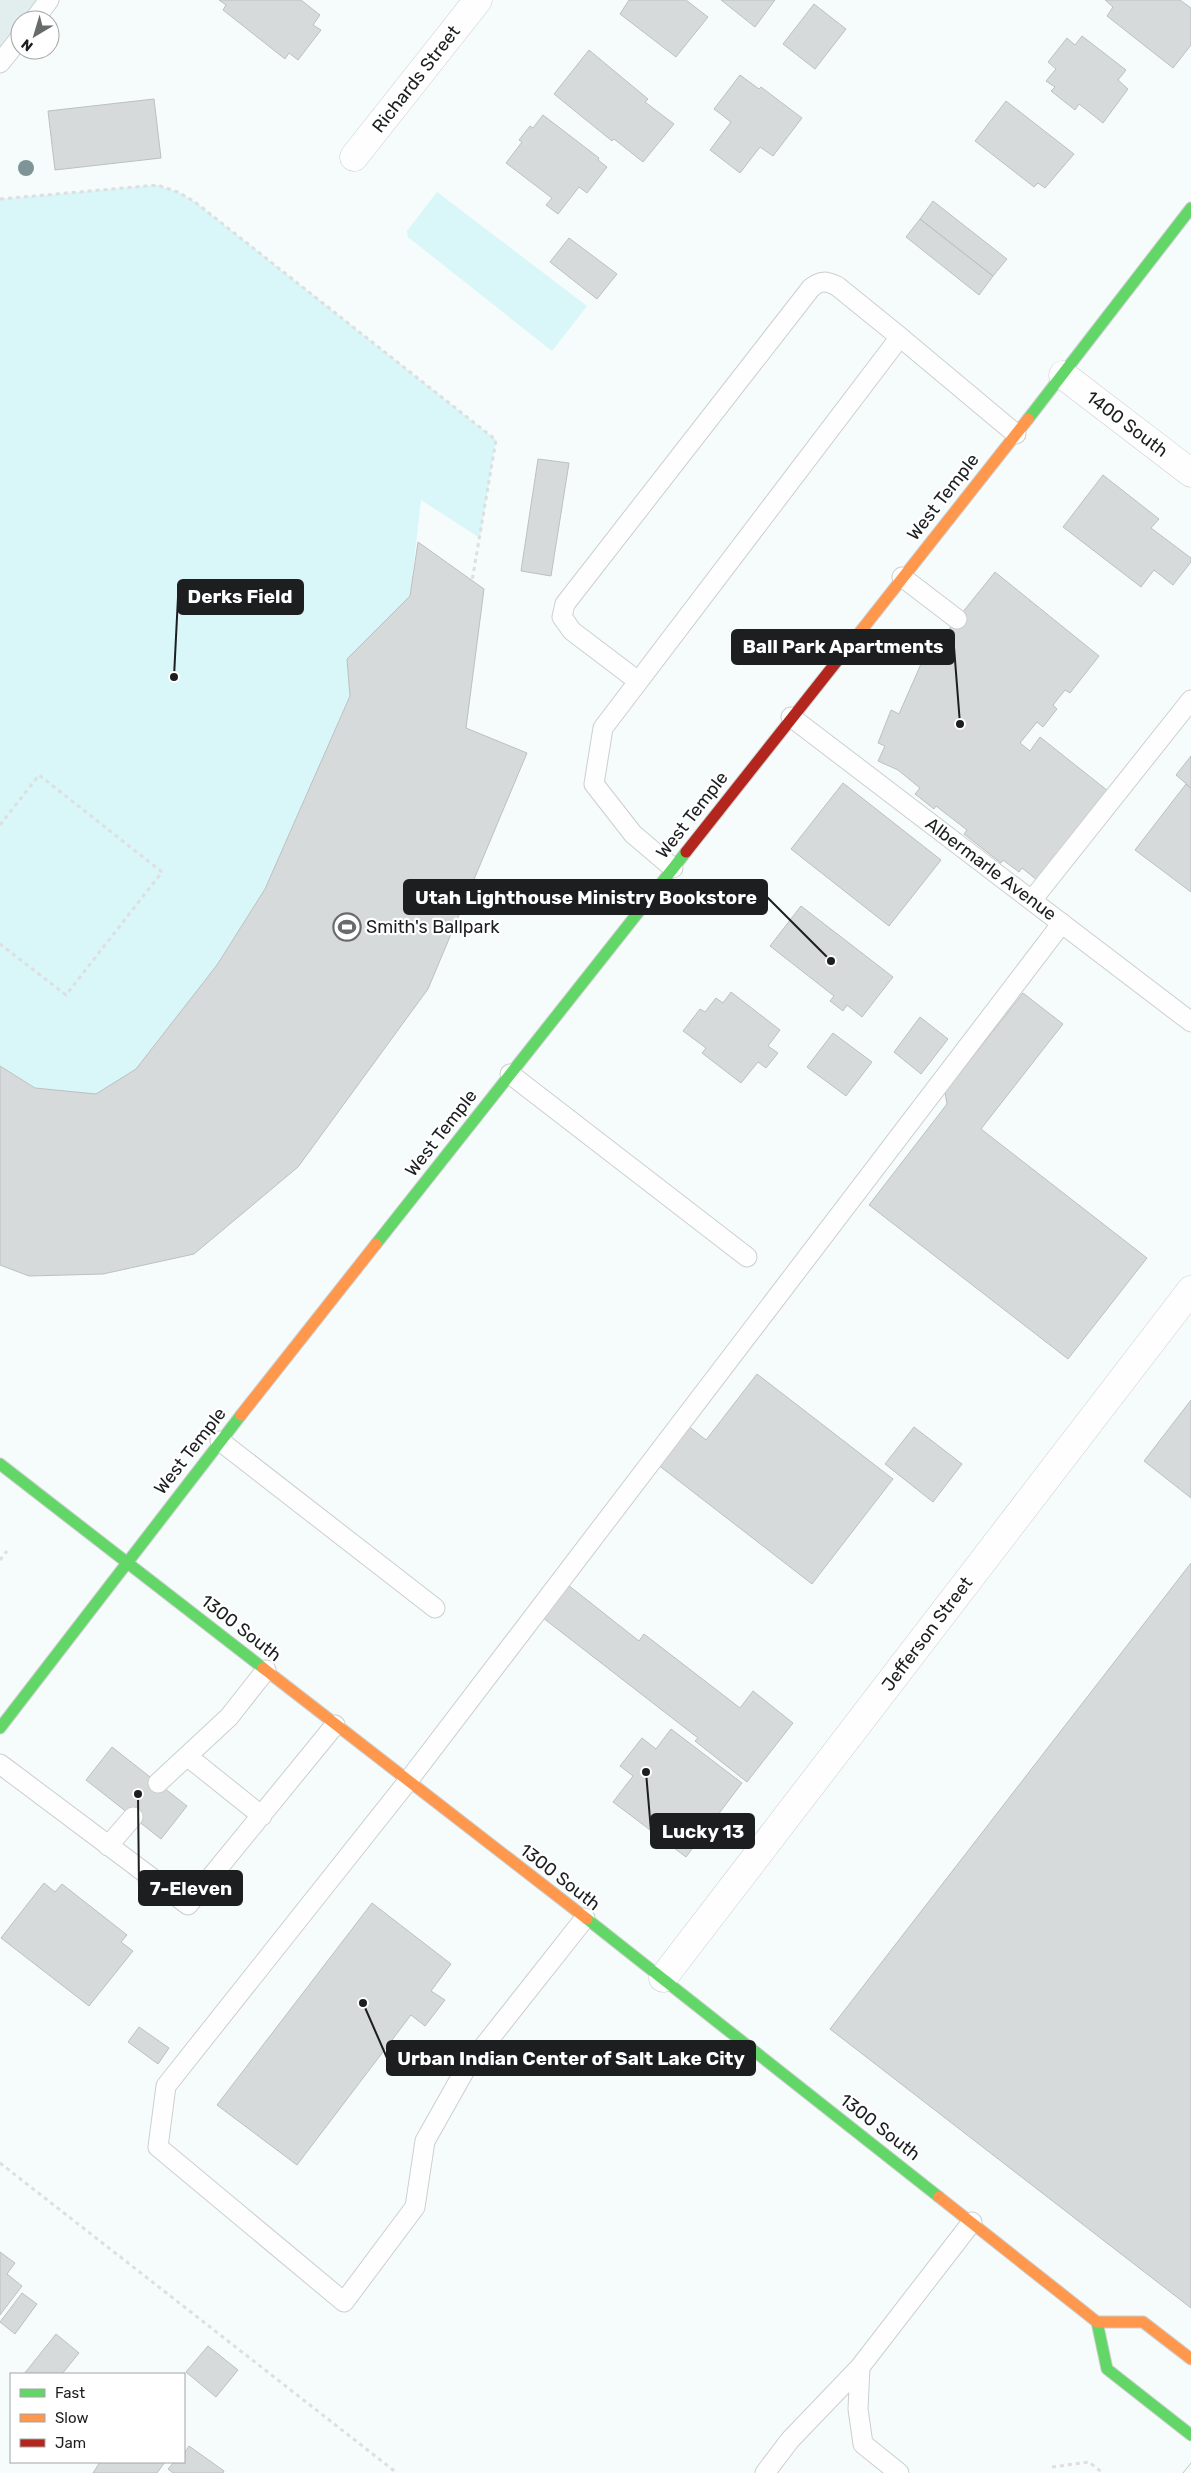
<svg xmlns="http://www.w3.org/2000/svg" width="1191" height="2473" viewBox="0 0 1191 2473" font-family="Rubik,sans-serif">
<rect width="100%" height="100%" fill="#f6fbfb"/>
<!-- built -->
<path fill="#e2edee" d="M0,0h55l-16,20h-19v25l-20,25z"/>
<!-- green -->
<path fill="#d9f6f8" d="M157,185l21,7 17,10 301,238 -16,98 -59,-38 -11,96 -63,63 3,37 -85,193 -48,76 -81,104 -40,25 -61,-6 -35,-22v-867z
M437,192l150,114 -35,45 -144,-114 -1,-6z"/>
<!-- building -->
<path fill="#d7dada" stroke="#bdc0c0" d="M219,0h82l19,15 -7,10 8,5 -23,30 -9,-7 -4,6 -62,-49 3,-5z
M629,0h57l22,17 -32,40 -56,-43z
M721,0h54l-20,27z
M1105,0h75l11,8v37l-18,23 -66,-52 6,-9z
M814,4l32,25 -31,40 -32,-25z
M1082,36l44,34 -8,10 10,9 -25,34 -24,-19 -4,6 -24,-19 4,-4 -9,-6 10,-12 -8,-7 19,-24 8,7z
M589,50l59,49 -3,3 29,22 -31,38 -29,-23 -2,2 -58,-47z
M740,75l19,14 2,-2 41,31 -29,38 -13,-9 -20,26 -30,-23 21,-28 -17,-13z
M154,99l7,59 -106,12 -7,-59z
M1006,101l68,53 -29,34 -7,-5 -4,4 -59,-46z
M543,115l56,43 -1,2 9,7 -20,26 -8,-6 -21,27 -12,-9 6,-7 -46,-35 16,-21 -3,-2 11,-14 3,2z
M933,201l74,58 -14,17 -73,-57z
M920,219l73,57 -14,19 -73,-58z
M569,238l48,36 -20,25 -47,-37z
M538,459l31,4 -18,113 -30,-5z
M1103,475l56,44 -8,9 40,30v4l-18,23 -19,-15 -13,17 -78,-60z
M418,542l66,47 -18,139 61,25 -99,236 -130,178 -104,87 -91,20 -74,2 -29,-11v-199l35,22 61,6 40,-25 81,-104 48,-76 85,-193 -3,-37 63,-63z
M995,572l104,84 -29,37 -5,-3 -12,15 4,4 -14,18 -6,-5 -17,21 10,8 10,-14 68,54 -71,89 -15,-12 -3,4 -16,-12 -2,3 -37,-29 3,-4 -31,-24 -2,3 -19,-15 5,-6 -22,-18 -20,-9 7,-15 -7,-3 13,-33 8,4 22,-50z
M1191,756v32l-15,-13z
M843,783l98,77 -52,66 -98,-77z
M1186,784l5,4v104l-56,-42z
M801,906l92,71 -31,40 -15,-12 -4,6 -13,-10 4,-5 -64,-50z
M731,992l49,38 -12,16 10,7 -12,15 -8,-6 -17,21 -39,-30 4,-5 -23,-17 17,-22 5,3 11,-14 7,5z
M1023,993l40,31 -82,105 166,129 -79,101 -199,-154 78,-101 -2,-12z
M920,1017l28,22 -27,35 -27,-22z
M833,1033l39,29 -26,34 -39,-29z
M757,1374l136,105 -81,105 -155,-120 30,-39 19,15z
M1191,1400v98l-47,-37z
M914,1427l48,37 -29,38 -48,-38z
M1191,1563v745l-361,-279z
M563,1581l76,60 5,-7 96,74 13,-17 40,32 -46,59 -52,-41 3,-3 -160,-124z
M671,1729l71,54 -56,74 -73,-55 20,-26 -13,-10 22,-28 14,11z
M112,1747l75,59 -26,33 -75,-59z
M44,1883l11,9 7,-8 65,51 -6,7 12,9 -44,55 -88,-68z
M372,1903l79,61 -20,27 14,9 -20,26 -14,-11 -114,150 -80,-60z
M139,2027l30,21 -11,16 -30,-22z
M0,2252l15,11 -8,11 15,12 -22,29z
M22,2293l15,11 -22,30 -15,-12z
M56,2334l23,19 -17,21h-38z
M208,2346l30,24 -22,27 -30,-25z
M189,2446l35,25 -1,2h-50l-5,-4 6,-7h10v-8z
M100,2462h65l-8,11h-64z"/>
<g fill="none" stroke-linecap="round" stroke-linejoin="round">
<!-- lane casing -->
<g stroke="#cccfcf" stroke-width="21">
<path id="lane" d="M34,20l15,-20
M0,63l20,-25
M902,577l55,42
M638,681l-66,-50 -10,-14 3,-13 246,-316c10,-8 15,-7 26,-2l63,51
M791,717l400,305
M673,868l-40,-34 -39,-50 9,-56 297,-391 116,97
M1032,900l159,-200
M510,1074l237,183
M220,1441l215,167
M187,1756l75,60
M0,1764l188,141 147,-180
M158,1783l71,-66 37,-47
M108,1846l25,-29
M585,1918l-120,152 -40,71 -10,66 -71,95 -186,-155 8,-61 242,-305 654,-858
M860,2367l-2,42 5,35 36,29
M765,2473l25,-33 70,-73 112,-145"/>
</g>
<!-- street casing -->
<g stroke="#cccfcf" stroke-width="29">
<path id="street" d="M354,157l124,-157
M1063,375l128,98
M663,1978l528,-688"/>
</g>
<!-- fast casing -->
<g stroke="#cccfcf" stroke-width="13">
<path id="fast" d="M1028,419l163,-211
M376,1244l310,-392
M0,1464l263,204
M0,1728l241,-313
M587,1919l352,278
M1097,2322l10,47 84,66"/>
</g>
<!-- slow casing -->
<g stroke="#cccfcf" stroke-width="13">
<path id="slow" d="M849,646l179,-227
M241,1415l135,-171
M263,1668l324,251
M939,2197l158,125h46l48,37"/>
</g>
<!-- jam casing -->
<g stroke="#cccfcf" stroke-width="13">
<path id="jam" d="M686,852l163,-206"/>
</g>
<!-- path -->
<path stroke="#dedfdf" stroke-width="3" stroke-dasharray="4 4" stroke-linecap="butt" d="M0,199l157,-14 21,7 17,10 301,238 -24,141
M0,825l39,-50 123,97 -96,123 -66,-51
M0,1560l7,-9
M0,2163l397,310
M1052,2467l37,-5 14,11"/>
<!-- lane -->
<use href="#lane" stroke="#fefefe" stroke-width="19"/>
<!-- street -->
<use href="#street" stroke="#fefefe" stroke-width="28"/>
<!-- fast -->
<use href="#fast" stroke="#63d668" stroke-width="11"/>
<!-- slow -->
<use href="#slow" stroke="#ff974d" stroke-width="11"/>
<!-- jam -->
<use href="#jam" stroke="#b3261e" stroke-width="11"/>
<!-- tram -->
<path stroke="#c3c4c4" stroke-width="1" d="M1183,2473l8,-10"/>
</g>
<!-- trees -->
<circle fill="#7f9496" cx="26" cy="168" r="8"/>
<!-- icons -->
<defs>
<g id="stadium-ring" transform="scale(1.4375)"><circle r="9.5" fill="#fff" stroke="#686b6c" stroke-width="1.5"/><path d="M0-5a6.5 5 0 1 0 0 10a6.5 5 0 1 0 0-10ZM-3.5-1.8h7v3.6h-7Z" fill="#686b6c"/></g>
</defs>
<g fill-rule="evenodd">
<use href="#stadium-ring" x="347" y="927"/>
</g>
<g text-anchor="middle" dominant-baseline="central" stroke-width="4.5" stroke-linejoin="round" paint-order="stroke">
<!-- street labels -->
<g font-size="18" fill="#1c1e1f" stroke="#fff">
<text transform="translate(416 79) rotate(-52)">Richards Street</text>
<text transform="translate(1127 424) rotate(37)">1400 South</text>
<text transform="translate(943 497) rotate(-52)">West Temple</text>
<text transform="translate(692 815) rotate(-52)">West Temple</text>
<text transform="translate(991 869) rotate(37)">Albermarle Avenue</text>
<text transform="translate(441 1133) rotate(-52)">West Temple</text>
<text transform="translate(190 1451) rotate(-52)">West Temple</text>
<text transform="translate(241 1628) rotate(38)">1300 South</text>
<text transform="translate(927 1634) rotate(-53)">Jefferson Street</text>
<text transform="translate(560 1877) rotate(38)">1300 South</text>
<text transform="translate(880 2127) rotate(38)">1300 South</text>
</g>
<!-- poi labels -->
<g font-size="18" fill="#1c1e1f" stroke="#fff" text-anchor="start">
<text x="366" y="927">Smith's Ballpark</text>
</g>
</g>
<!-- callouts -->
<path fill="none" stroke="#1c1e1f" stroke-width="2" d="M174 677L178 597M960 724L954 647M831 961L767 897M646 1772L651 1831M138 1794L139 1888M363 2003L387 2058"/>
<g fill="#1c1e1f" stroke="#fff" stroke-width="2">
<circle cx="174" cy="677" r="5"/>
<circle cx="960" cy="724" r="5"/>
<circle cx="831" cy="961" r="5"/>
<circle cx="646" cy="1772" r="5"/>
<circle cx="138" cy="1794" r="5"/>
<circle cx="363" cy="2003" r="5"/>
</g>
<g fill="#1c1e1f" stroke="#1c1e1f" stroke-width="2">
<rect x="178" y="580" width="125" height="34" rx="5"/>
<rect x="732" y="630" width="222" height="34" rx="5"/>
<rect x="404" y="880" width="363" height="34" rx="5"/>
<rect x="651" y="1814" width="103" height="34" rx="5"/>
<rect x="139" y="1871" width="103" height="34" rx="5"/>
<rect x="387" y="2041" width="368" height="34" rx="5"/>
</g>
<g font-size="19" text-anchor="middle" font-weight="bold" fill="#fff">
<text x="240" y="603">Derks Field</text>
<text x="843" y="653">Ball Park Apartments</text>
<text x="586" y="904">Utah Lighthouse Ministry Bookstore</text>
<text x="703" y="1838">Lucky 13</text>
<text x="191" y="1895">7-Eleven</text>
<text x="571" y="2065">Urban Indian Center of Salt Lake City</text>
</g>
<!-- legend -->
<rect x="10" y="2373" width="175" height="90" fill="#ffffff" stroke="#a4a5a5"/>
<rect x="20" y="2389" width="25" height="8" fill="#63d668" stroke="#a4a5a5"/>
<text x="55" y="2398" font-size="15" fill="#1c1e1f">Fast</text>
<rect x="20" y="2414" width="25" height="8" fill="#ff974d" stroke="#a4a5a5"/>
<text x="55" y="2423" font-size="15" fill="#1c1e1f">Slow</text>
<rect x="20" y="2439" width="25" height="8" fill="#b3261e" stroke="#a4a5a5"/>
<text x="55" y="2448" font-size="15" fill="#1c1e1f">Jam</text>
<!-- north arrow -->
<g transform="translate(35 35) rotate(218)"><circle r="24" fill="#ffffff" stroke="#a4a5a5"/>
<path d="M0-4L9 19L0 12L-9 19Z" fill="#686b6c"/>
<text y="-8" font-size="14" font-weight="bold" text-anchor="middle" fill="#1c1e1f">N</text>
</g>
</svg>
